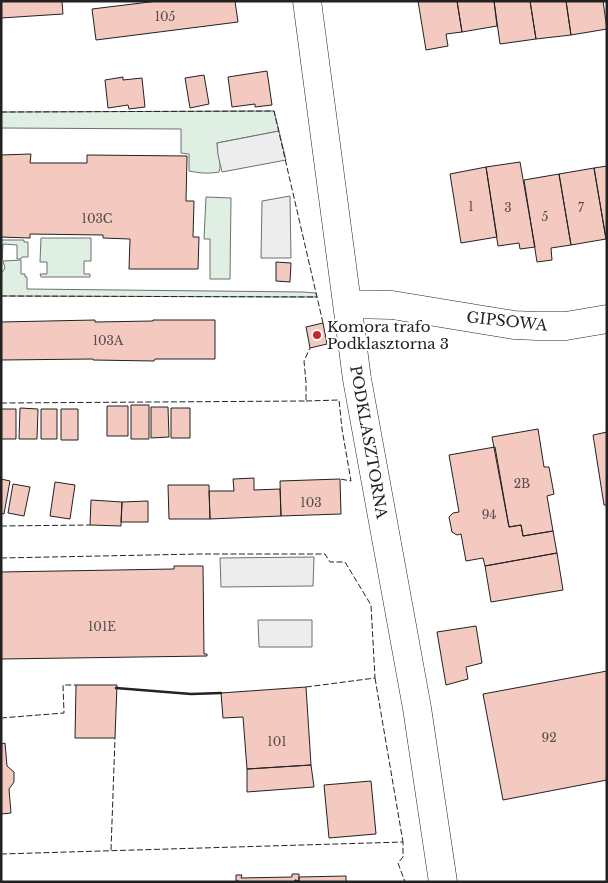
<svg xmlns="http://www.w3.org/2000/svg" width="608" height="883" viewBox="0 0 608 883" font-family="'Libre Baskerville',serif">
<rect width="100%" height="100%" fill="#fff"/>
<!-- green -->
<path fill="#e0efe3" stroke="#6f6f6f" d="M274,111l5,20 -62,12c1,9 5,21 2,29 -11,2 -20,1 -30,-1v-17l-8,-1v-24l-180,-1v-16z
M206,197l25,1 -1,81h-20v-40h-6z
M41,238h50v23h-7v13h6v3h-49l-1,-3h7v-12h-7z
M1,240h23v2h4v15h-6l-1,2h-4v-14l-14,-1 -1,16z
M21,260v14h4v3h2v12l276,3 13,1 1,4 -316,-1v-22l4,-6 -2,-7z"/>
<!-- parking -->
<path fill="#ededed" stroke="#6f6f6f" d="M279,131l7,29 -64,12 -4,-17 -1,-12z
M290,196l1,62h-30l1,-57z
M314,557l-1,29 -92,1 -1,-29z
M258,620h54v27h-53z"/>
<!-- building -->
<path fill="#f3c9c0" stroke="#222" d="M1,1h61l1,13 -62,4z
M158,1h77l3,21 -142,18 -4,-31z
M418,1h39l5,31 -16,2 2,12 -22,4z
M457,1h37l3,25 -35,6z
M494,1h36l6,38 -36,5z
M530,1h36l5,34 -35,4z
M566,1h37l4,28 -36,6z
M267,71l5,34 -17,2v-3l-23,3 -4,-30z
M204,75l5,29 -19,4 -5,-30z
M123,77v3l19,-2 3,29 -16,2 -1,-4 -20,3 -3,-28z
M31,154l-1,9h57v-8l100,1 -1,45h8l-1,36h6l-1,32h-69l1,-30 -27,-1v-3l-73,-1v4l-29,-1v-82z
M520,162l15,85 -15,2 -1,-6 -21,3 -12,-79z
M607,166v73h-1l-12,-71z
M486,167l11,70 -36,6 -11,-69z
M594,168l12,71 -35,6 -12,-71z
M559,174l12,71 -20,3 1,12 -15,2 -13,-82z
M276,262l15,1 -1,19 -14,-1z
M95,320v2l58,-1v-1h62v39h-60l-1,2 -61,-1v-1l-92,1v-38z
M323,323l4,21 -17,4 -4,-21z
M131,405h18v34h-18z
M107,406h21v30h-21z
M151,407h17l1,30 -18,1z
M20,408l18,1 -1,30h-18z
M171,408h19v30h-19z
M1,409h15v30h-15z
M41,409h16v30h-16z
M61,409h17v31h-17z
M538,429l6,38h5l5,27 -7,2 6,35 -30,5 -2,-11 -12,2 -17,-90z
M607,432v73h-3l-11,-70z
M495,447l14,80 12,-2 2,11 30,-5 4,22 -72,13 -2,-8 -17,3 -5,-27 -4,1 -5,-3 -3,-15 4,-4 6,-1 -10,-57z
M254,478v12l26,-1 1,27 -71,3 -1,-28h25l-1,-12z
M1,479l9,2 -6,33 -3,-1z
M340,479l1,35 -60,2 -1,-35z
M55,482l20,3 -5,34 -20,-3z
M13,484l17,3 -6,29 -16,-3z
M168,485h41l1,34h-41z
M91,500l31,2 -1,24 -31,-1z
M148,501v21h-27l1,-20z
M557,553l6,37 -72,12 -6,-36z
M174,566h29l1,88h3v2l-206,3v-87l173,-3z
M476,626l6,37 -16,4 2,12 -22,6 -9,-53z
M607,671v109l-104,20 -20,-106z
M76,685h41l-2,53h-40z
M306,687l5,78 -64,4 -4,-52 -20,1 -2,-25z
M5,743l2,23 7,6v10l-5,7 2,24 -10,1v-70z
M311,765l3,22 -67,5v-23z
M371,781l5,53 -47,4 -5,-53z
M292,874h7v7l-4,-1v2h-56v-1h-3v-6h6l-1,3 51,-1z
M346,876v6h-51v-2l4,1v-4z"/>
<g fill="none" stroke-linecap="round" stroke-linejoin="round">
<!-- minor casing -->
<g stroke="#222" stroke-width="29">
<path id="minor" d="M307,1l50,378 60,329 26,174
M348,304l44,1 122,20 23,1h29l41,-7"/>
</g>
<!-- minor -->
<use href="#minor" stroke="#fff" stroke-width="28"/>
<!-- fence -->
<path stroke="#222" stroke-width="1" stroke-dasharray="6 2.5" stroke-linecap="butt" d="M1,112l273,-1 49,212
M1,296l316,1
M306,401l33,-1 3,29 9,52 -11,-2
M1,403l305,-2v-19l-2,-21 6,-13
M1,526l89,-1
M1,558l198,-4h126l5,8h15l26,43 4,73 -69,9
M375,678l28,164
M1,718l63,-5 -1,-28h13
M111,850l4,-112
M1,854l402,-12v15l-5,6 7,19"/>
<!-- wall -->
<path stroke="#222" stroke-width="2.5" d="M116,688l75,6 30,-1"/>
</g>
<!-- markers -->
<circle fill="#c62828" stroke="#fff" stroke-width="2" cx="317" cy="335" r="5"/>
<g text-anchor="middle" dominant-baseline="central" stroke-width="4" stroke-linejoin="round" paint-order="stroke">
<!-- number labels -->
<g font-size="12" fill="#564c4a">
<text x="165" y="16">105</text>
<text x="471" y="206">1</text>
<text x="508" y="207">3</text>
<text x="581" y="207">7</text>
<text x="545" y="216">5</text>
<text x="97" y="218">103C</text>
<text x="108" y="340">103A</text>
<text x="522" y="483">2B</text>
<text x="311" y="502">103</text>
<text x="489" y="514">94</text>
<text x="102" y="626">101E</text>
<text x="549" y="737">92</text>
<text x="277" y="741">101</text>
</g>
<!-- street labels -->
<g font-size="15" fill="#222" stroke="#fff">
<text transform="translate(507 321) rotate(6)">GIPSOWA</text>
<text transform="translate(369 442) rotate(80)">PODKLASZTORNA</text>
</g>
<!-- poi labels -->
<g font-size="15" fill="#222" stroke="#fff" text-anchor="start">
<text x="327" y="326">Komora trafo<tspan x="327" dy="17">Podklasztorna 3</tspan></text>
</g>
</g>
<!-- border -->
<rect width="608" height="883" fill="none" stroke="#222222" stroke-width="5"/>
</svg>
